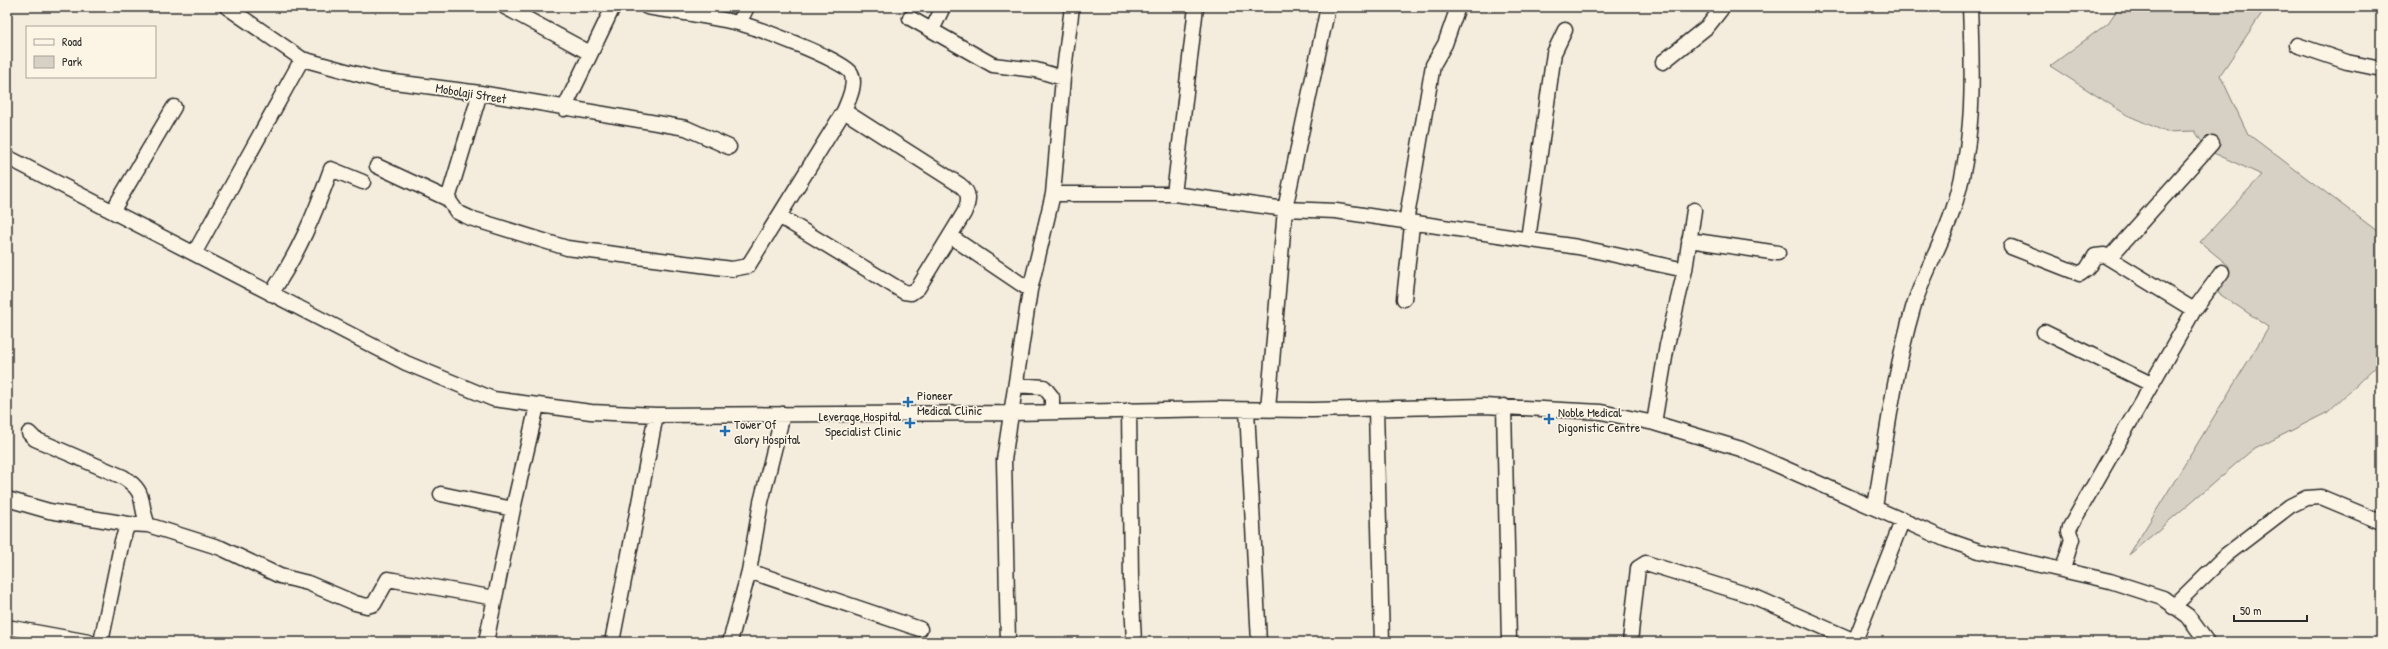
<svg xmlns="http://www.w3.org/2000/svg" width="2388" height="649" viewBox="0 0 2388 649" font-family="'Patrick Hand',sans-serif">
<rect width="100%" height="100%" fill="#f4edde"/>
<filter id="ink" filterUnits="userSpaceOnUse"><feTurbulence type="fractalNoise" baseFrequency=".025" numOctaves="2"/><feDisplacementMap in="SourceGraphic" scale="8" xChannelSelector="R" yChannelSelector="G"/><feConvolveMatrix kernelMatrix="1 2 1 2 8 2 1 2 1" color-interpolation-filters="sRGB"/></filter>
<g filter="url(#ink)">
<!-- green -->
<path fill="#d6d1c4" stroke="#807e78" d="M2119,7h147l-46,68 28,59 133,100v127l-53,51 -77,39 -122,104 140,-228 -51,-34 11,-27 -29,-24 62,-67 -55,-25 -12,-19 -29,1 -39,-17 -77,-49 58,-43z"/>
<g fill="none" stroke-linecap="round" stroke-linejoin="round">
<!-- minor casing -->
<g stroke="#2b2b2b" stroke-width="17">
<path id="minor" d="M227,7l75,52 77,21 101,13 206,35 43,19
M505,7l85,46
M910,18l83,47 43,5 27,8
M739,23l8,-16
M932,30l11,-23
M2297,45l50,17 34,7
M1663,62l45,-36 15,-19
M564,109l49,-102
M7,157l399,206 87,36 98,13 65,3 356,-2 206,-4 94,1 172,-4 117,6 53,11 87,26 206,91 32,11 131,30 53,17 25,18 19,26
M377,166l71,33 9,13 13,6 97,30 165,21 16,-3 96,-155c4,-10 13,-27 7,-38 -7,-13 -96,-46 -113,-50 -30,-7 -61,-11 -91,-16
M1053,194h121l111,15 51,2 242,36 107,23
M1174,194l22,-187
M448,199l32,-106
M113,210l61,-103
M779,216l125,76 7,1 7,-5 46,-75c5,-11 7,-20 -4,-28l-116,-74
M950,236l80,54
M1528,239l26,-186 11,-23
M1689,240l89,13
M2011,247l69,27 7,-5 8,-13 9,-1 90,55
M195,252l107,-193
M2109,258l103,-115
M271,294c27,-40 44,-80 60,-125l32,13
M1404,299l8,-74 -6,-3 27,-157 12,-21 13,-37
M2044,332l107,52
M1016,385l28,2 8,10v14
M1504,406l5,236
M1268,409l17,-200 43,-202
M1376,409l6,233
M1129,410l2,170 3,62
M1247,410l12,232
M1654,423l13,-78 18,-75 9,-60
M29,433l6,6 88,38c25,16 15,24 25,48l73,23 59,28 28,7 47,20 12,3 7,-2 14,-25 107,19
M441,494l72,15
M7,499l42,12 79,13
M1875,507c11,-67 19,-134 38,-199 10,-33 28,-62 39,-95 23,-67 21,-136 18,-206
M2063,569l9,-30 -3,-7 1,-5 124,-217 28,-38
M749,571l171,58
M2173,607l53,-52 64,-49 16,-8 15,-1 60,25
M7,627l82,15
M1855,641l48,-122
M101,642l21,-101 6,-17 20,1
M486,642l27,-133 24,-103
M612,642l44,-227
M730,642l19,-71 12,-69 22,-88
M1008,642l-4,-182 26,-170 23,-96 10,-116 9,-71
M1630,642l8,-74 8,-5 109,34 102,45"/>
</g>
<!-- minor -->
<use href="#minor" stroke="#fcf5e5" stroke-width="14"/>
</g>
</g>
<!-- markers -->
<g fill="#1f6fb2" stroke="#fcf5e5" stroke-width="1.5">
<path d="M906 396h4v4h4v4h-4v4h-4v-4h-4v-4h4z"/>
<path d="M1547 413h4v4h4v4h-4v4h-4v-4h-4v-4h4z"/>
<path d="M908 417h4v4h4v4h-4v4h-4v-4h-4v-4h4z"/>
<path d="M723 425h4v4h4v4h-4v4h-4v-4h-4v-4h4z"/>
</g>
<g text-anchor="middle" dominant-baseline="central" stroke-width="3.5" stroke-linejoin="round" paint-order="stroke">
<!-- street labels -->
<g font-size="13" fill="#2b2b2b" stroke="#fcf5e5">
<text transform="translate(471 93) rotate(9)">Mobolaji Street</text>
</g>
<!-- poi labels -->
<g font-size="13" fill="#2b2b2b" stroke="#fcf5e5" text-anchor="start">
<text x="917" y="395">Pioneer<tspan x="917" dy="15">Medical Clinic</tspan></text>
<text x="1558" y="412">Noble Medical<tspan x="1558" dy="15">Digonistic Centre</tspan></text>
<text x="901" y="416" text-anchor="end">Leverage Hospital<tspan x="901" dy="15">Specialist Clinic</tspan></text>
<text x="734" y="424">Tower Of<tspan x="734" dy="15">Glory Hospital</tspan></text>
</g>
</g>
<!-- margin -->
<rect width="2388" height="649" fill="none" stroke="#fcf5e5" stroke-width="24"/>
<rect x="12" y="12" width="2364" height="625" fill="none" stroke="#2b2b2b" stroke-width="1.5" filter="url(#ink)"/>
<!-- legend -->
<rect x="26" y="26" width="130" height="52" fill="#fcf5e5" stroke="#a8a49b"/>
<rect x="34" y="39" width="20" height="6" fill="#fcf5e5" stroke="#a8a49b"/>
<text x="62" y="46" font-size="12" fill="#2b2b2b">Road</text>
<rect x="34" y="56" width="20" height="12" fill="#d6d1c4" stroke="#a8a49b"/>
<text x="62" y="66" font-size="12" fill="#2b2b2b">Park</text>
<!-- scale -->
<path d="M2234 615v6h73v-6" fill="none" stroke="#2b2b2b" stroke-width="2"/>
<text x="2240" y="615" font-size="12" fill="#2b2b2b" stroke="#fcf5e5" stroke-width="3" paint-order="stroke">50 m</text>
</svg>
